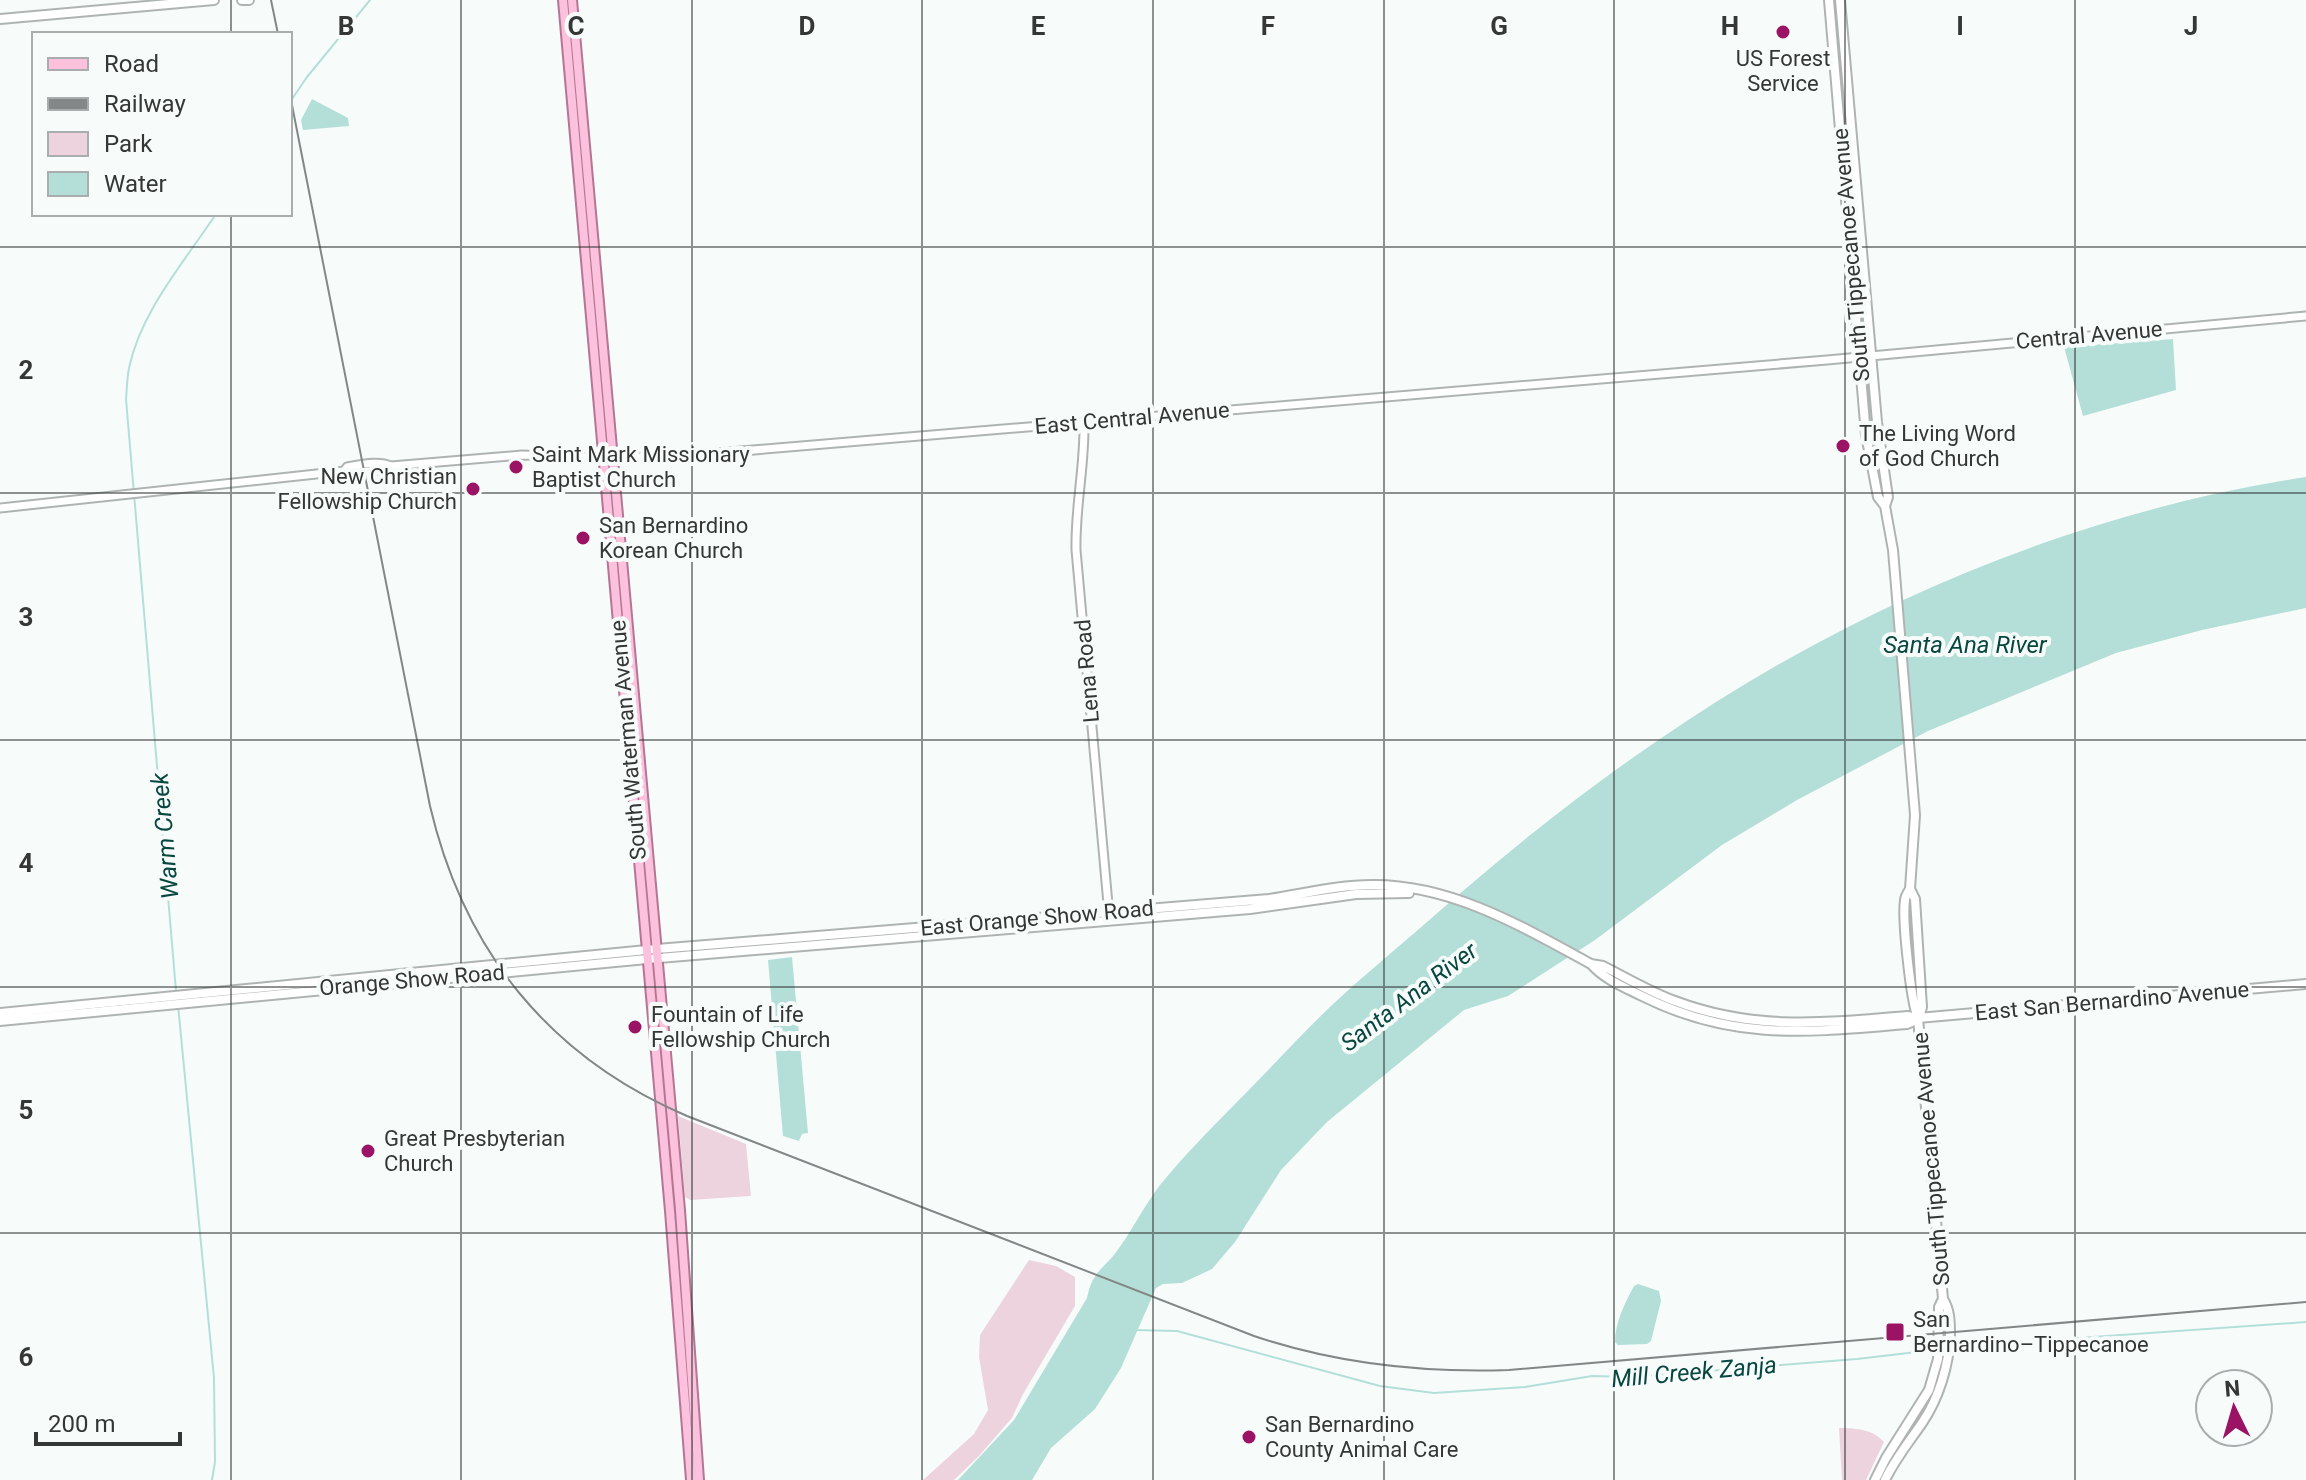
<svg xmlns="http://www.w3.org/2000/svg" width="2306" height="1480" viewBox="0 0 2306 1480" font-family="Roboto,sans-serif">
<rect width="100%" height="100%" fill="#f7fcfb"/>
<!-- green -->
<path fill="#edd3de" d="M678,1116l68,28 5,52 -61,4 -5,-3z
M1029,1260l27,6 19,11v29l-52,88 -11,24 -34,39 -24,23h-31l51,-46 14,-24 -9,-53 1,-22z
M1839,1428c16,0 34,1 45,14l-18,38h-24z"/>
<!-- water -->
<path fill="#b4dfd8" d="M312,99l36,19 1,8 -46,4 -2,-10z
M2173,339l3,51 -93,26 -19,-69z
M2306,477v131l-104,22 -86,23 -188,78 -131,69 -75,45 -127,95 -87,56 -44,14 -137,112 -46,48 -46,72 -23,27 -30,14 -19,1 -7,4 -35,80 -26,41 -44,39 -19,32h-74l56,-60 73,-122c5,-24 12,-26 27,-43 17,-22 29,-48 46,-70 27,-33 58,-64 88,-94 28,-29 56,-59 85,-87 28,-26 57,-50 86,-75 76,-67 154,-131 238,-188 192,-133 418,-229 649,-264z
M792,957l16,176 -6,1 -3,7 -16,-5 -15,-176z
M1638,1284l21,7 2,10 -10,40 -4,3 -29,1 -3,-3c0,-20 10,-39 19,-56z"/>
<g fill="none" stroke-linecap="round" stroke-linejoin="round">
<!-- stream -->
<path stroke="#b4dfd8" stroke-width="2" d="M290,102l17,-25 63,-77
M176,991l-50,-592c1,-10 1,-21 3,-31 12,-57 56,-107 87,-154
M178,1005l36,373 1,84 -3,18
M1135,1330l42,1 203,55 54,7 91,-6 67,-11 39,1 226,-18 77,-9
M1952,1347l354,-25"/>
<!-- tertiary casing -->
<g stroke="#afb4b3" stroke-width="11">
<path id="tertiary" d="M1084,422c1,43 -9,85 -8,128l33,365
M344,471l3,-4c13,-2 31,-7 44,-1l131,-11 91,3 81,-3 1133,-95 479,-44
M0,508l344,-37 3,2 39,-3 5,-4"/>
</g>
<!-- secondary casing -->
<g stroke="#afb4b3" stroke-width="12">
<path id="secondary" d="M242,0h7
M1829,0l37,435 12,62 7,9
M1840,0l37,422 11,75 -3,9 8,44 22,265 -5,74c-2,3 -5,8 -5,11 -3,19 6,102 13,118l25,281 -4,8 -1,52 -9,31 -43,68 -11,22
M0,19l214,-19
M1910,889l5,10 7,108 -3,11
M1591,964c13,15 33,23 51,32 92,46 168,36 265,28l11,-5
M0,1013l657,-64 612,-50c34,-5 68,-14 103,-14 79,-1 151,42 219,79l12,2c24,12 47,26 72,35 79,30 150,22 232,15l11,2 388,-34
M0,1021l647,-62 603,-50 106,-15 53,-1
M1885,1480c10,-21 24,-38 37,-57 17,-25 27,-58 28,-88 0,-13 0,-25 -7,-36"/>
</g>
<!-- primary casing -->
<g stroke="#b47694" stroke-width="12">
<path id="primary" d="M563,0l107,1211 21,269
M572,0l108,1210 19,270"/>
</g>
<!-- tertiary -->
<use href="#tertiary" stroke="#fff" stroke-width="7"/>
<!-- secondary -->
<use href="#secondary" stroke="#fff" stroke-width="8"/>
<!-- primary -->
<use href="#primary" stroke="#fbc1dd" stroke-width="8"/>
<!-- rail -->
<path stroke="#848787" stroke-width="2" d="M271,0l7,34
M290,95l140,711c34,145 119,251 257,310l567,220c83,28 167,37 255,34l797,-68"/>
</g>
<!-- grid -->
<path fill="none" stroke="#353737" stroke-width="2" stroke-opacity="0.55" d="M231,0v34M461,0v1480M692,0v1480M922,0v1480M1153,0v1480M1384,0v1480M1614,0v1480M1845,0v1480M2075,0v1480M231,214v1266M0,247h2306M0,493h2306M0,740h2306M0,987h2306M0,1233h2306"/>
<!-- markers -->
<g fill="#9b1365" stroke="#f7fcfb" stroke-width="3">
<circle cx="1783" cy="32" r="8"/>
<circle cx="1843" cy="446" r="8"/>
<circle cx="516" cy="467" r="8"/>
<circle cx="473" cy="489" r="8"/>
<circle cx="583" cy="538" r="8"/>
<circle cx="635" cy="1027" r="8"/>
<circle cx="368" cy="1151" r="8"/>
<rect x="1885" y="1322" width="20" height="20" rx="4"/>
<circle cx="1249" cy="1437" r="8"/>
</g>
<g text-anchor="middle" dominant-baseline="central" stroke-width="8" stroke-linejoin="round" paint-order="stroke">
<!-- poi labels -->
<g font-size="22" fill="#353737" stroke="#f7fcfb" text-anchor="start">
<text x="1783" y="58" text-anchor="middle">US Forest<tspan x="1783" dy="25">Service</tspan></text>
<text x="1859" y="433">The Living Word<tspan x="1859" dy="25">of God Church</tspan></text>
<text x="532" y="454">Saint Mark Missionary<tspan x="532" dy="25">Baptist Church</tspan></text>
<text x="457" y="476" text-anchor="end">New Christian<tspan x="457" dy="25">Fellowship Church</tspan></text>
<text x="599" y="525">San Bernardino<tspan x="599" dy="25">Korean Church</tspan></text>
<text x="651" y="1014">Fountain of Life<tspan x="651" dy="25">Fellowship Church</tspan></text>
<text x="384" y="1138">Great Presbyterian<tspan x="384" dy="25">Church</tspan></text>
<text x="1913" y="1319">San<tspan x="1913" dy="25">Bernardino–Tippecanoe</tspan></text>
<text x="1265" y="1424">San Bernardino<tspan x="1265" dy="25">County Animal Care</tspan></text>
</g>
<!-- street labels -->
<g font-size="22" fill="#353737" stroke="#f7fcfb">
<text transform="translate(1851 255) rotate(-95)">South Tippecanoe Avenue</text>
<text transform="translate(2089 335) rotate(-5)">Central Avenue</text>
<text transform="translate(1132 418) rotate(-5)">East Central Avenue</text>
<text transform="translate(1087 671) rotate(-95)">Lena Road</text>
<text transform="translate(628 740) rotate(-95)">South Waterman Avenue</text>
<text transform="translate(1037 918) rotate(-5)">East Orange Show Road</text>
<text transform="translate(412 980) rotate(-5)">Orange Show Road</text>
<text transform="translate(2112 1001) rotate(-5)">East San Bernardino Avenue</text>
<text transform="translate(1931 1159) rotate(-95)">South Tippecanoe Avenue</text>
</g>
<!-- water labels -->
<g font-size="24" font-style="italic" fill="#074740" stroke="#f7fcfb">
<text x="1965" y="645">Santa Ana River</text>
<text transform="translate(165 836) rotate(-95)">Warm Creek</text>
<text transform="translate(1409 997) rotate(-37)">Santa Ana River</text>
<text transform="translate(1694 1372) rotate(-5)">Mill Creek Zanja</text>
</g>
</g>
<g font-size="26" text-anchor="middle" font-weight="bold" fill="#353737" stroke="#f7fcfb" stroke-width="8" stroke-linejoin="round" paint-order="stroke">
<text x="346" y="35">B</text>
<text x="576" y="35">C</text>
<text x="807" y="35">D</text>
<text x="1038" y="35">E</text>
<text x="1268" y="35">F</text>
<text x="1499" y="35">G</text>
<text x="1730" y="35">H</text>
<text x="1960" y="35">I</text>
<text x="2191" y="35">J</text>
<text x="26" y="379">2</text>
<text x="26" y="626">3</text>
<text x="26" y="872">4</text>
<text x="26" y="1119">5</text>
<text x="26" y="1366">6</text>
</g>
<!-- legend -->
<rect x="32" y="32" width="260" height="184" fill="#f7fcfb" stroke="#a9adad" stroke-width="2"/>
<rect x="48" y="58" width="40" height="12" fill="#fbc1dd" stroke="#a9adad" stroke-width="2"/>
<text x="104" y="72" font-size="24" fill="#353737">Road</text>
<rect x="48" y="98" width="40" height="12" fill="#848787" stroke="#a9adad" stroke-width="2"/>
<text x="104" y="112" font-size="24" fill="#353737">Railway</text>
<rect x="48" y="132" width="40" height="24" fill="#edd3de" stroke="#a9adad" stroke-width="2"/>
<text x="104" y="152" font-size="24" fill="#353737">Park</text>
<rect x="48" y="172" width="40" height="24" fill="#b4dfd8" stroke="#a9adad" stroke-width="2"/>
<text x="104" y="192" font-size="24" fill="#353737">Water</text>
<!-- north arrow -->
<g transform="translate(2234 1408) rotate(355)"><circle r="38" fill="#f7fcfb" stroke="#a9adad" stroke-width="2"/>
<path d="M0-6L14 30L0 20L-14 30Z" fill="#9b1365"/>
<text y="-12" font-size="22" font-weight="bold" text-anchor="middle" fill="#353737">N</text>
</g>
<!-- scale -->
<path d="M36 1432v12h144v-12" fill="none" stroke="#353737" stroke-width="4"/>
<text x="48" y="1432" font-size="24" fill="#353737" stroke="#f7fcfb" stroke-width="6" paint-order="stroke">200 m</text>
</svg>
